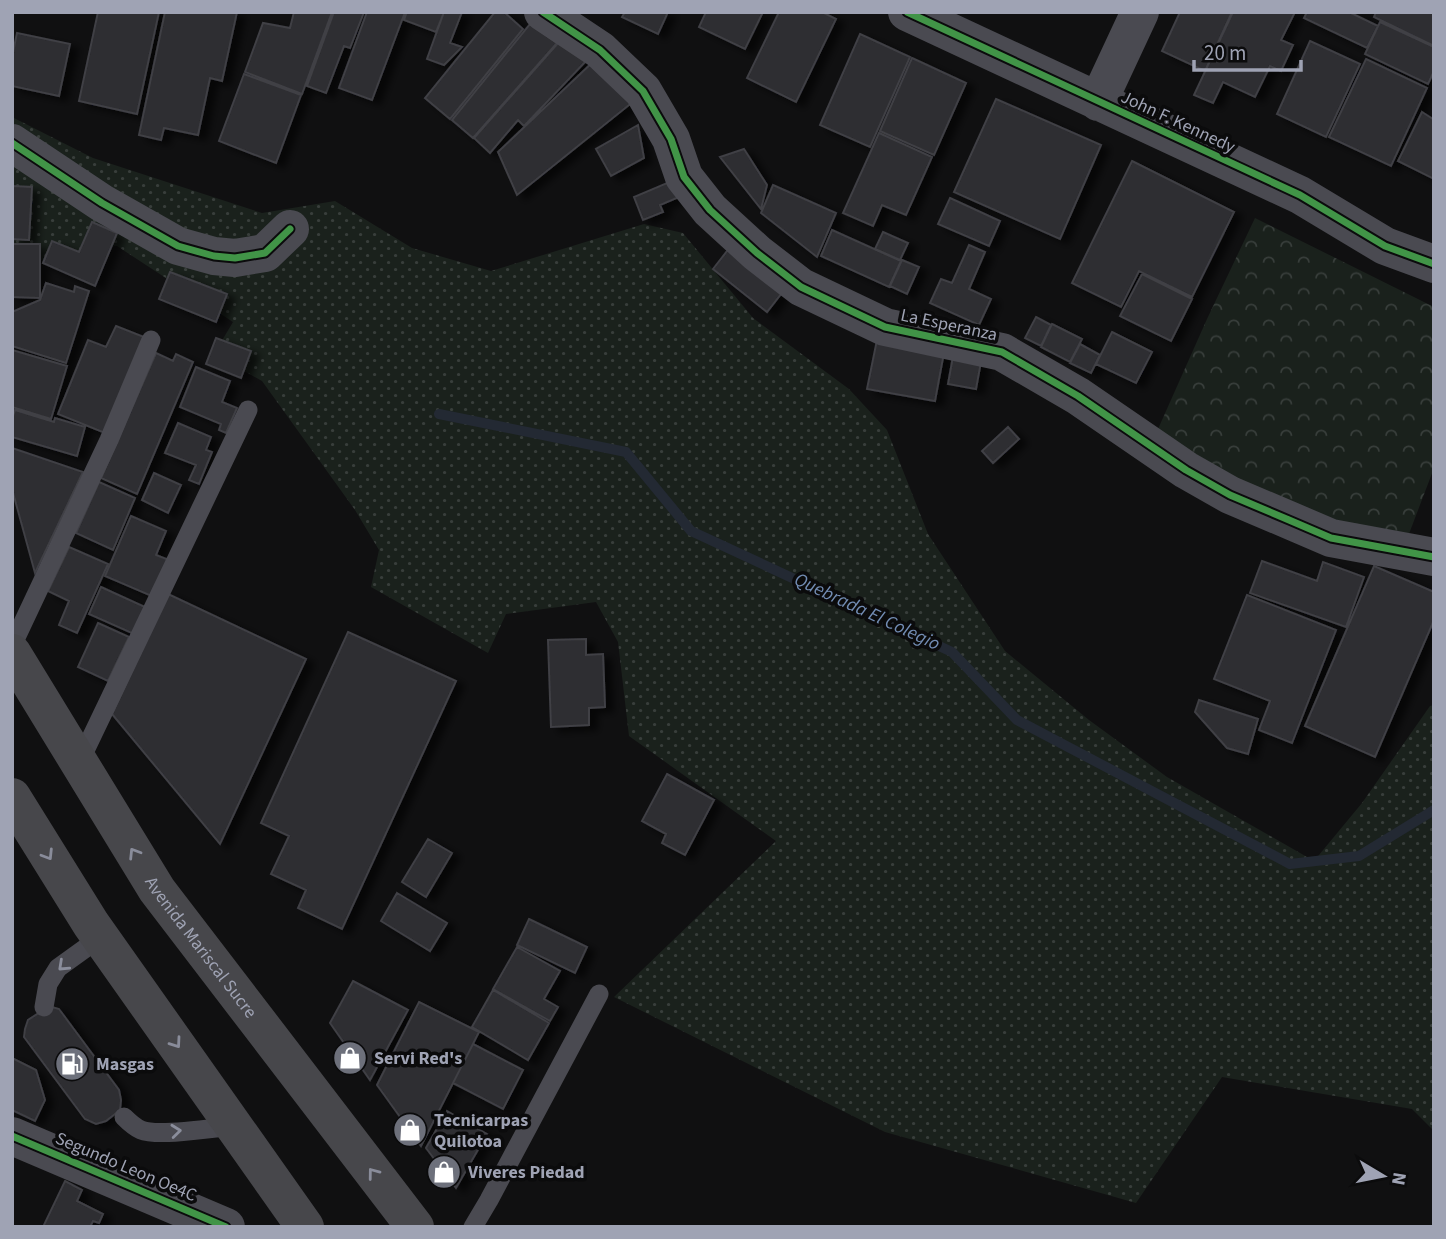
<svg xmlns="http://www.w3.org/2000/svg" width="1446" height="1239" viewBox="0 0 1446 1239" font-family="'Source Sans 3',sans-serif">
<defs>
<pattern id="grass-dots" width="8" height="8" patternUnits="userSpaceOnUse" patternTransform="scale(1.75)"><rect width="8" height="8" fill="#1a211c"/><path d="M2 2h.1M6 6h.1" fill="none" stroke="#383e3b" stroke-width="1.8" stroke-linecap="round"/></pattern>
<pattern id="park-crowns" width="20" height="18" patternUnits="userSpaceOnUse" patternTransform="scale(1.75)"><rect width="20" height="18" fill="#1a211c"/><path d="M2 6a3 3 0 1 1 6 0M12 15a3 3 0 1 1 6 0" fill="none" stroke="#383e3b"/></pattern>
<filter id="shadow"><feDropShadow dx="8" dy="4.5" stdDeviation="3.5" flood-color="#0009"/></filter>
</defs>
<rect width="100%" height="100%" fill="#101011"/>
<!-- grass -->
<path fill="url(#grass-dots)" d="M12,117l81,41 169,55 73,-12 77,47 79,23 153,-47 39,9 70,85 96,71 38,41 41,104 77,117 84,69 78,57 147,84 48,-58 68,-97 4,-1v426l-22,-22 -190,-32 -86,126 -251,-71 -271,-135 162,-156 -147,-105 -11,-94 -22,-40 -90,12 -18,39 -117,-66 8,-37 -24,-40 -93,-129 -48,-27 19,-32 -116,-76 -35,2 -17,21 -34,-13 -19,-2z"/>
<!-- park -->
<path fill="url(#park-crowns)" d="M1255,218l179,89v161l-30,79 -90,-29 -160,-80 53,-119z"/>
<g fill="none" stroke-linecap="round" stroke-linejoin="round">
<!-- stream -->
<path stroke="#232933" stroke-width="10" d="M439,414l187,38 65,79 261,121 65,68 273,144 69,-8 75,-46"/>
</g>
<!-- building -->
<path fill="#2d2d30" stroke="#3f3f45" stroke-width="2" filter="url(#shadow)" d="M98,12h61l-22,102 -58,-13z
M165,12h72l-15,69 -12,-3 -12,57 -34,-7 -3,12 -22,-5z
M294,12h38l-30,82 -57,-22 18,-49 27,5z
M334,12h30l-14,36 -6,-2 -18,47 -19,-7z
M367,12h38l-33,88 -33,-12z
M407,12h37l-8,20 -32,-12z
M444,12h18l-12,31 12,4 -18,18 -17,-6z
M495,12h9l19,17 -73,90 -25,-21z
M625,12h43l-10,22 -36,-17z
M706,12h57l-18,37 -46,-22z
M779,12h43l14,7 -40,83 -49,-24z
M1180,12h52l-27,59 -43,-20z
M1233,12h62l-14,28 12,5 -12,26 -11,-5 -15,31 -32,-15 -10,21 -19,-8z
M1307,12h42l29,14 -11,22 -63,-30z
M1376,12h58v34l-60,-29z
M1380,22l54,25v24l-6,13 -63,-30z
M530,24l27,19 -84,95 -21,-18z
M17,33l53,11 -11,52 -47,-10v-29z
M860,34l50,23 -40,90 -50,-22z
M1310,41l50,23 -34,73 -49,-23z
M559,42l29,17 -64,67 -6,-6 -28,33 -16,-15z
M912,58l54,25 -32,72 -54,-24z
M1366,59l61,29 -36,78 -62,-29z
M595,60l39,41 -117,94 -19,-43z
M244,74l57,21 -25,68 -57,-22z
M996,99l105,46 -41,94 -106,-47z
M1422,112l11,7 1,-2v62l-36,-18z
M638,125l6,33 -33,18 -15,-27z
M879,133l53,24 -26,58 -24,-10 -9,21 -30,-13z
M744,149l23,36 -6,24 -41,-52z
M1132,161l102,51 -42,85 -53,-26 -18,36 -49,-24z
M679,178l7,16 -26,11 3,7 -20,8 -9,-23z
M773,185l63,28 -19,44 -56,-44z
M12,186l20,1 -3,53 -17,-1z
M950,198l50,23 -11,25 -51,-22z
M92,222l25,11 -22,53 -52,-23 9,-22 27,11z
M832,230l69,31 -12,26 -68,-31z
M883,232l25,11 -8,17 -25,-11z
M12,244h28v54l-28,-1z
M969,245l16,7 -16,37 22,10 -12,26 -49,-22 11,-24 11,4z
M731,246l54,43 -18,23 -54,-43z
M902,260l17,7 -12,27 -17,-8z
M170,272l57,22 -11,28 -57,-23z
M1142,274l50,25 -21,42 -51,-25z
M46,283l28,9 1,-6 14,5 -23,72 -54,-17v-34l28,-12z
M1036,317l15,8 -10,21 -16,-8z
M1052,324l30,15 -12,23 -29,-15z
M116,326l28,11 -39,96 -47,-19 30,-74 18,7z
M1112,332l40,20 -16,31 -40,-19z
M878,335l67,12 -10,54 -68,-12z
M216,338l35,13 -10,27 -35,-14z
M1080,344l20,11 -9,18 -21,-10z
M12,350l55,16 -16,53 -39,-12z
M954,351l28,5 -6,33 -28,-5z
M156,353l17,8 3,-7 17,8 -56,132 -36,-16z
M196,367l34,14 -8,21 15,6 -11,25 -7,-3 2,-6 -41,-17z
M15,410l39,12 1,-4 30,9 -8,29 -65,-19v-18z
M178,423l33,14 -5,13 6,2 -13,32 -10,-4 7,-15 -31,-12z
M1008,427l11,12 -26,24 -11,-12z
M12,448l71,24 -48,101 -23,-84z
M154,473l27,12 -13,28 -26,-13z
M99,482l36,16 -22,52 -37,-17z
M131,516l35,15 -10,24 13,5 -15,37 -49,-21z
M69,547l39,17 -31,69 -18,-8 10,-24 -21,-10z
M1262,561l55,20 6,-19 41,15 -18,50 -96,-34z
M1374,566l60,26v28l-59,137 -70,-31z
M101,587l44,20 -11,27 -45,-20z
M168,594l138,65 -86,185 -108,-130z
M1247,595l89,35 -44,113 -33,-13 11,-29 -56,-22z
M98,623l31,14 -21,44 -30,-14z
M348,632l108,49 -114,248 -44,-21 8,-18 -35,-16 18,-38 -28,-13z
M586,639v16l17,-1 2,53 -16,1v17l-38,2 -3,-87z
M1199,700l59,19 -10,35 -21,-6 -32,-36z
M667,774l47,26 -29,55 -23,-12 4,-9 -24,-13z
M428,839l24,14 -26,44 -24,-15z
M397,893l50,30 -17,28 -49,-30z
M529,919l58,28 -12,26 -58,-28z
M517,947l43,24 -16,28 14,8 -8,14 -57,-32z
M353,981l55,29 -38,70 -40,-57z
M493,990l56,33 -21,37 -56,-33z
M419,1002l60,30 -58,114 -44,-61z
M52,1007l7,2 60,81 2,10 -1,10 -14,11 -10,3 -11,-5 -61,-82 1,-8 3,-9 17,-11z
M473,1044l50,26 -20,39 -50,-26z
M12,1058l24,12 9,30 -10,21 -23,-11z
M447,1111l40,23 -31,54 -30,-40z
M65,1181l17,9 -5,11 26,13 -4,9 -6,-2 -3,6h-47z"/>
<g fill="none" stroke-linecap="round" stroke-linejoin="round">
<!-- lane -->
<path stroke="#4a4a51" stroke-width="19" d="M12,646l97,-206 42,-100
M79,763l169,-353
M44,1007l4,-23 10,-16 43,-31
M124,1117c5,5 10,10 17,13 17,7 72,-2 93,-4
M473,1227l16,-27 110,-206"/>
<!-- street -->
<path stroke="#4a4a51" stroke-width="38" d="M543,12l57,38 43,41 28,48 13,38 26,33 47,43 44,34 84,40 117,25 76,44 108,74 44,25 59,25 42,18 103,19
M907,12l393,183 85,51 49,18
M1098,102l42,-90
M12,143l90,60 76,43 36,10 21,2 30,-5 25,-24
M12,1136l214,91"/>
<!-- primary -->
<g stroke="#47474b" stroke-width="38">
<path id="s1" d="M12,653l145,237 258,337"/>
<path d="M12,797l79,127 214,303"/>
</g>
<!-- cycleway casing -->
<g stroke="#0b0b0c" stroke-width="11">
<path id="cycleway" d="M543,12l57,38 43,41 28,48 13,38 26,33 47,43 44,34 84,40 117,25 76,44 108,74 44,25 59,25 42,18 103,19
M907,12l393,183 85,51 49,18
M12,143l90,60 76,43 36,10 21,2 30,-5 25,-24
M12,1136l214,91"/>
</g>
<!-- cycleway -->
<use href="#cycleway" stroke="#419447" stroke-width="7"/>
</g>
<!-- one-way arrows -->
<defs><path id="oneway-chevron" d="M-2-3.5L2.5 0L-2 3.5" fill="none" stroke-width="1.6" stroke-linecap="round" stroke-linejoin="round" transform="scale(1.75)"/></defs>
<g stroke="#898c9a">
<use href="#oneway-chevron" transform="translate(134 853) rotate(-122)"/>
<use href="#oneway-chevron" transform="translate(48 855) rotate(58)"/>
<use href="#oneway-chevron" transform="translate(176 1043) rotate(55)"/>
<use href="#oneway-chevron" transform="translate(373 1173) rotate(-127)"/>
</g>
<g stroke="#8a8d9b">
<use href="#oneway-chevron" transform="translate(63 966) rotate(137)"/>
<use href="#oneway-chevron" transform="translate(176 1131) rotate(-6)"/>
</g>
<!-- icons -->
<defs>
<g id="shop-disc" transform="scale(1.75)"><circle r="9.5" fill="#6d707b" stroke="#0b0b0c"/><path d="M-5-2.5h2.3a2.7 3.5 0 0 1 5.4 0H5L5.5 6h-11ZM-1.5-2.5h3a1.5 2.3 0 0 0-3 0Z" fill="#fff"/></g>
<g id="fuel-disc" transform="scale(1.75)"><circle r="9.5" fill="#6d707b" stroke="#0b0b0c"/><path d="M-5.5-6h7V0h2V4h1.3V-2.5L3-4.5l.8-.8L6-3V5H2.5V1h-1V6h-7ZM-4.2-4.7v3.2H.2V-4.7Z" fill="#fff"/></g>
</defs>
<g fill-rule="evenodd">
<use href="#shop-disc" x="350" y="1058"/>
<use href="#fuel-disc" x="72" y="1064"/>
<use href="#shop-disc" x="410" y="1130"/>
<use href="#shop-disc" x="444" y="1172"/>
</g>
<g text-anchor="middle" dominant-baseline="central" stroke-width="7" stroke-linejoin="round" paint-order="stroke">
<!-- street labels -->
<g font-size="18" fill="#9fa3b4" stroke="#0b0b0c">
<text transform="translate(1178 122) rotate(25)">John F. Kennedy</text>
<text transform="translate(949 325) rotate(12)">La Esperanza</text>
<text stroke="none"><textPath href="#s1" startOffset="350">Avenida Mariscal Sucre</textPath></text>
<text transform="translate(126 1167) rotate(23)">Segundo Leon Oe4C</text>
</g>
<!-- poi labels -->
<g font-size="18" font-weight="bold" fill="#9fa3b4" stroke="#0b0b0c" text-anchor="start">
<text x="374" y="1058">Servi Red's</text>
<text x="96" y="1064">Masgas</text>
<text x="434" y="1120">Tecnicarpas<tspan x="434" dy="21">Quilotoa</tspan></text>
<text x="468" y="1172">Viveres Piedad</text>
</g>
<!-- water labels -->
<g font-size="19" font-style="italic" fill="#728cb3" stroke="#0b0b0c">
<text transform="translate(867 612) rotate(25)">Quebrada El Colegio</text>
</g>
</g>
<!-- border -->
<rect width="1446" height="1239" fill="none" stroke="#9fa3b4" stroke-width="28"/>
<!-- north arrow -->
<g transform="translate(1383 1176) rotate(100)" stroke="#0b0b0c" stroke-width="5" paint-order="stroke">
<path d="M0-5L12 26L0 18L-12 26Z" fill="#9fa3b4"/>
<text y="-10" font-size="19" font-weight="bold" text-anchor="middle" fill="#9fa3b4">N</text>
</g>
<!-- scale -->
<path d="M1194 60v10h107v-10" fill="none" stroke="#9fa3b4" stroke-width="3.5"/>
<text x="1204" y="60" font-size="21" fill="#9fa3b4" stroke="#0b0b0c" stroke-width="5" paint-order="stroke">20 m</text>
</svg>
